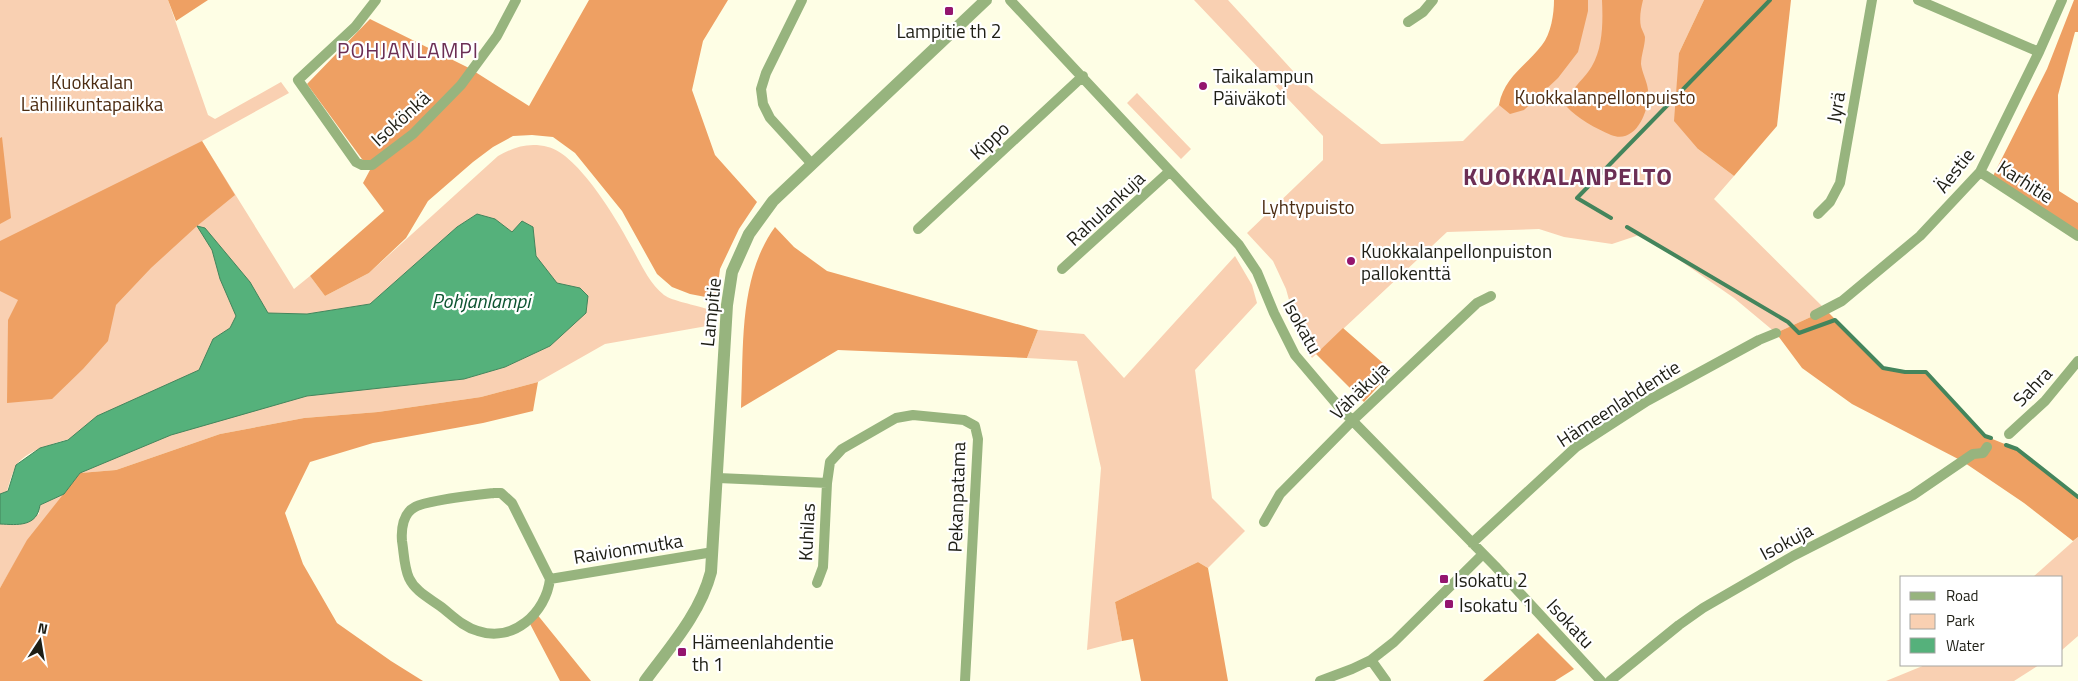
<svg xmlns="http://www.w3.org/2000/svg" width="2078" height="681" viewBox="0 0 2078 681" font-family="'Titillium Web',sans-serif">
<rect width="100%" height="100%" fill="#fefee5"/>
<!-- green -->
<path fill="#f9d0b2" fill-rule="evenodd" d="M0,0h168l40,115 7,4 66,-37 8,11 -87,48 92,148 16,-13 15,20 44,-23 129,-117c16,-9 31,-14 50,-9 30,7 70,74 84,101 9,16 17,35 32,47 8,6 32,10 43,14v17l-102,18 -67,38 -57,15 -103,15 -74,6 -84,16 -104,36 -36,3 9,-39c-19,5 -63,14 -73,32 -7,13 -12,38 -16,53zM477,214l73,132 -45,21 -41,12 -155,16 -32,-82 30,1 63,-10 87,-77z
M1194,0h34l76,83 77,61 82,-3 93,-93 9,-48h139l-25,53 19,96 36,27 -20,23 112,111 -50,23 -42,-35 -92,-64 -30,10 -48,-7 -25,-8 -92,3 -135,126 -13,-22 -13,-47 -13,-28 -26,-28 76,-73v-24z
M1137,93l54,56 -10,10 -54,-56z
M1235,256l17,29 5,18 -62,67 17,128 33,33 -37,37 -10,-6 -83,40 7,39 -35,9 14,-182 -24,-107 -50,-3 11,-28 46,4 40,44z
M64,494l-36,46 -28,48v-64l19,1 20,-11 1,-9z
M2078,537v99l-16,14v-73h-29z
M1925,665h114l-25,16h-128z"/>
<!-- forest -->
<path fill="#eea063" d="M168,0h40l-32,21z
M589,0h139l-25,41 -11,49 23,65 42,47 -18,27 -19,40 -4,30 -26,-5 -18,-7 -15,-13 -35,-63 -47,-58 -22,-16 -21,-2 -19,1 -20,11 -20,15 -45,39 -22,37 -37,35 -44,23 -15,-20 74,-65 -21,-28 7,-13 -63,-86 63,-65 99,49 60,38z
M1554,0h34v11l-10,41 -20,26 -34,32 -14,4 -11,-9c5,-28 27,-39 43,-60 9,-11 12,-31 12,-45z
M1602,0h41c-2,8 -4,18 -2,27 1,3 3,6 4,10 0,9 -4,18 -4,27 1,9 6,17 7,26 2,20 -12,55 -37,45 -16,-7 -33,-16 -45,-29 5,-20 16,-23 26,-40 11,-19 11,-44 10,-66z
M1704,0h87l-14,126 -43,50 -36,-27 -24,-28 5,-68z
M2074,0h4v32h-3l-17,63 1,96 19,12v33l-86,-58 55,-109z
M2,137l9,81 -11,6v-86z
M202,141l33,54 -38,31 -46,42 -35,37 -8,36 -25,28 -31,30 -45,4 1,-83 10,-20 -18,-9v-50z
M775,227l19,20 33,24 211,59 -11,28 -189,-8 -97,58c3,-60 -3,-130 34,-181z
M1826,310l57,58 22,4h21l59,64 32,13 61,48v40l-5,4 -49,-38 -62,-42 -110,-57 -50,-36 -26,-35z
M1343,328l49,43 -28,31 -48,-48z
M538,382l-5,29 -50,12 -110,20 -63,19 -25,51 18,51 34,59 54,38 32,20h-423v-93l27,-48 53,-67 36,-3 104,-36 84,-16 74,-6 103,-15z
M1198,562l10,6 20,113h-87l-8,-42 -11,2 -7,-39z
M536,613l55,68h-31l-31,-59z
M1538,633l36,36 -19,12h-72z"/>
<!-- water -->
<path fill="#55b17b" stroke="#44855c" d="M477,214l18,5 17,13 10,-11 11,6 3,29 21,27 23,5 8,8 -2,17 -36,33 -45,21 -41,12 -157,17 -136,39 -91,38 -16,21 -24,11c-3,22 -22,20 -40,19v-30l8,-3 8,-26 24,-17 28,-8 29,-24 102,-46 14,-31 17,-11 6,-12 -16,-37 -8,-29 -15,-24 8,2 45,54 18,31 39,1 63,-10 87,-77z"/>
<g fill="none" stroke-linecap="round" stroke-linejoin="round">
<!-- stream -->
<path stroke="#44855c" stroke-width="4" d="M1611,218l-34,-20 193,-198
M1627,227l161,95 11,11 36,-13 48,48 22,4h21l59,64 6,2
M2006,445l11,4 61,48"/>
<!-- minor -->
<path stroke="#97b47e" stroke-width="10" d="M376,0l-21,27 -57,53 58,82 6,3h10l41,-31 48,-49 36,-49 19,-36
M802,0l-36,73 -5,16 2,15 7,14 41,45
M1010,0l229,245 18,27 17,41 21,42 45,53 155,158 106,115
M1918,0l121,52
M1408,22l15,-10 10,-12
M1980,172l98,64
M1818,214l12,-12 10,-19 32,-183
M918,229l165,-153
M1062,269l108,-98
M1815,315l27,-14 78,-65 60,-64 59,-120 23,-52
M2009,434l36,-33 33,-40
M718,478l109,5 3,-21 12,-13 54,-31 17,-3 51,5 11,6 3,13 -13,242
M494,493h7l11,10 38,76c-4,34 -37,64 -72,52 -15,-4 -26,-16 -38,-25 -11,-8 -25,-15 -31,-28 -5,-11 -5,-25 -7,-37 -1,-12 1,-28 13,-34 13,-7 61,-12 79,-14z
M1264,522l16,-28 73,-74 124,-117 14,-7
M1472,543l104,-96 71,-46 112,-61 17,-7
M550,579l163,-27
M817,583l6,-16 4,-84
M1371,660l15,21
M1320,681l32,-12 19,-9 23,-18 89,-88
M1610,681l69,-56 24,-17 90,-52 120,-61 60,-41 10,-1 4,-6"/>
<!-- tertiary -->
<path stroke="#97b47e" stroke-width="12" d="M645,681c25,-34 55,-67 66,-109l16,-267 5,-33 17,-38 24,-33 213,-201"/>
</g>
<!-- markers -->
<g fill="#94156e" stroke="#fff" stroke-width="2">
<rect x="944" y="6" width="10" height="10" rx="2.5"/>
<circle cx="1203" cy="86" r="5"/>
<circle cx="1351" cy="261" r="5"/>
<rect x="1439" y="574" width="10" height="10" rx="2.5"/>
<rect x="1444" y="599" width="10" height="10" rx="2.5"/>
<rect x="677" y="647" width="10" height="10" rx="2.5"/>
</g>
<g text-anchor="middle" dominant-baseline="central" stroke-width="4.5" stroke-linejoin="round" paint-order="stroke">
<!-- poi labels -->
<g font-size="19" fill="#1e1e15" stroke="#fff" text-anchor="start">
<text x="949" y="30" text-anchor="middle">Lampitie th 2</text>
<text x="1213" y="75">Taikalampun<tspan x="1213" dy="22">Päiväkoti</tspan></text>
<text x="1361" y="250">Kuokkalanpellonpuiston<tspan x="1361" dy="22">pallokenttä</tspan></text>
<text x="1454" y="579">Isokatu 2</text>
<text x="1459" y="604">Isokatu 1</text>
<text x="692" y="641">Hämeenlahdentie<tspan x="692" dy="22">th 1</tspan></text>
</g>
<!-- park labels -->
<g font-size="19" fill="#4c2c12" stroke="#fff">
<text x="92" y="81">Kuokkalan<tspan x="92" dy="22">Lähiliikuntapaikka</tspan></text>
<text x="1605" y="96">Kuokkalanpellonpuisto</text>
<text x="1308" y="206">Lyhtypuisto</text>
</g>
<!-- street labels -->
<g font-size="19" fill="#1e1e15" stroke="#fff">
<text transform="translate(1835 107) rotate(-80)">Jyrä</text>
<text transform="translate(400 118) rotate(-42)">Isokönkä</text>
<text transform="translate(989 140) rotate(-43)">Kippo</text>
<text transform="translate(1954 170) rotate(-52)">Äestie</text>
<text transform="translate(2026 181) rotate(33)">Karhitie</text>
<text transform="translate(1105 208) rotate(-43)">Rahulankuja</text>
<text transform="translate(710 312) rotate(-84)">Lampitie</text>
<text transform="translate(1303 326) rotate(61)">Isokatu</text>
<text transform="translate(2032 386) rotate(-46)">Sahra</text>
<text transform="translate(1359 390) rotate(-44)">Vähäkuja</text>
<text transform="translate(1618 403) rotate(-33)">Hämeenlahdentie</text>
<text transform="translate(956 497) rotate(-88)">Pekanpatama</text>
<text transform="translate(806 532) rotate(-87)">Kuhilas</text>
<text transform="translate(1786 541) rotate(-28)">Isokuja</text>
<text transform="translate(628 548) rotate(-9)">Raivionmutka</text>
<text transform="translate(1571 623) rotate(47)">Isokatu</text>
</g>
<!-- water labels -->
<g font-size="20" font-style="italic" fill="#0c5430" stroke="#fff">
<text x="481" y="300">Pohjanlampi</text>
</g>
<!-- quarter labels -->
<g font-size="21" letter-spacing="1" fill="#6c2f55" stroke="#fff">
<text x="408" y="50">POHJANLAMPI</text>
</g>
<!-- district labels -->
<g font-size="24" font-weight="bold" letter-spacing="1" fill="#6c2f55" stroke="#fff">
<text x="1568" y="176">KUOKKALANPELTO</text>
</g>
</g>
<!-- legend -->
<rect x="1900" y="576" width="162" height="90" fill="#ffffff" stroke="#a5a5a1"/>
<rect x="1910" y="592" width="25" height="8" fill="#97b47e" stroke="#a5a5a1"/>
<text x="1946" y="601" font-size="15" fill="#1e1e15">Road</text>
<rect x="1910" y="614" width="25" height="15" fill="#f9d0b2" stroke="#a5a5a1"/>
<text x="1946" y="626" font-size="15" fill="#1e1e15">Park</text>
<rect x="1910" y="638" width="25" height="15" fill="#55b17b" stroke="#a5a5a1"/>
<text x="1946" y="651" font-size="15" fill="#1e1e15">Water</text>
<!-- north arrow -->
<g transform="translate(40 641) rotate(12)" stroke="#ffffff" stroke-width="4" paint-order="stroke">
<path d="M0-4L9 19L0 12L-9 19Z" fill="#1e1e15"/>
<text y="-8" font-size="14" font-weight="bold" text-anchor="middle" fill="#1e1e15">N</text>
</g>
</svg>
